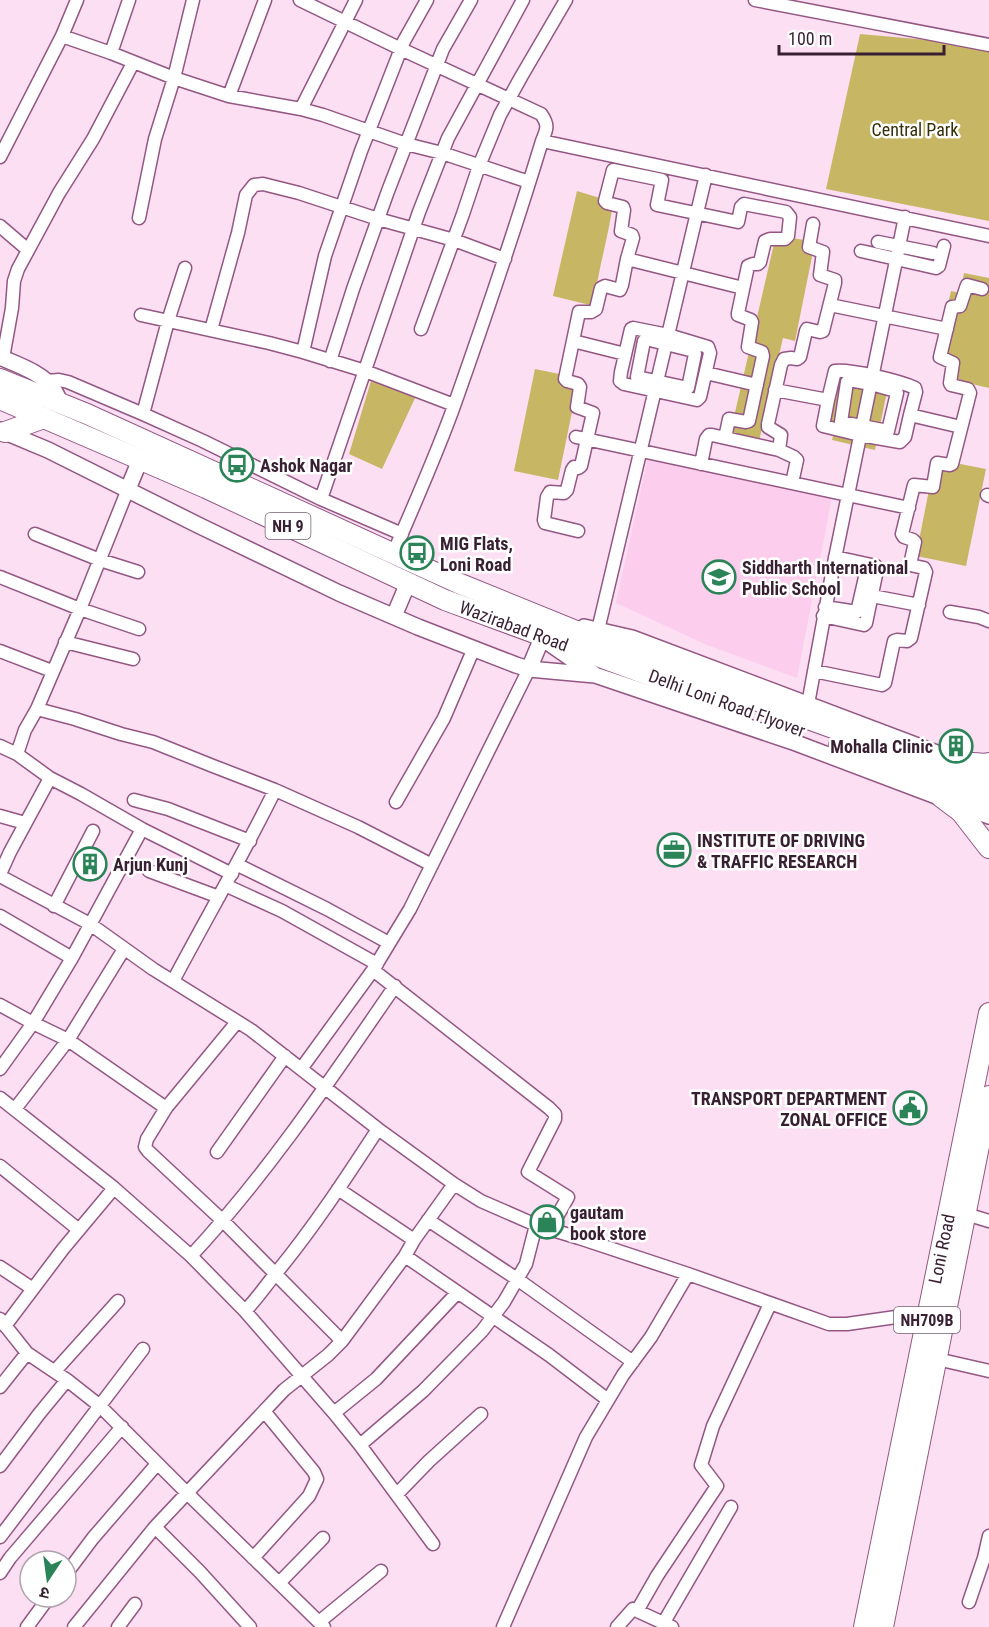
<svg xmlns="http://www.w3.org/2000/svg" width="989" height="1627" viewBox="0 0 989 1627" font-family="'Roboto Condensed','Noto Sans Devanagari',sans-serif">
<rect width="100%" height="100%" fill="#fddff3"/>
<!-- built -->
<path fill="#fdcded" d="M649,453l183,44 -35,181 -90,-33 -91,-42z"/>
<!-- green -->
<path fill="#c7b765" d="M860,34l79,7 50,10v170l-163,-32z
M577,191l36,11c-4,35 -16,69 -19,104l-41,-10z
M776,235l39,7 -20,99 -12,-3 -26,112 -35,-8 11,-21z
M964,273l25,5v110l-39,-9 5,-22 -18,-4 14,-62 9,2z
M535,369l44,9 -21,102 -44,-9z
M830,374l58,13 -13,63 -43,-10 4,-17 -16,-4z
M371,381l45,15 -34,73 -33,-15z
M935,459l51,10 -20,97 -50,-10z"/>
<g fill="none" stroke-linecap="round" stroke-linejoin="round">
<!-- minor casing -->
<g stroke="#945683" stroke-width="15">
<path id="minor" d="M300,0l101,49 140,65c8,11 6,15 1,27
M755,0l234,45
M62,36l49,17 63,25 55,18 72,13 55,-109
M111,53l18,-53
M229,96l36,-96
M301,109l22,6 83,29 36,9 87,29
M0,157l62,-121 15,-36
M139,218l16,-79 19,-61 19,-78
M0,226l28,24
M878,242l55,11
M861,251l75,17 3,-2 5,-20
M627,259l6,-21 -1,-3 -11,-4 3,-21 -1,-3 -16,-4 -2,-2 8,-31 49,10 -5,25 81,17 3,-15 3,-3 42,8 4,5 -2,19 -3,3h-15l-5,2 -5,21 -2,2h-5l-5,2 -10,47v2l13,5 1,2 -4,25 14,5 1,4 -14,65 -3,1 -17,-3 -4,19
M830,305l117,24
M141,315l128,28 34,9 62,19 89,34
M633,328l35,7 40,12 2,6 -10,44 -3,3 -73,-16 -4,-3 1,-9 10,-43z
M421,329l42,-115 16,-48 21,-51 21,-38 45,-77
M211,330l27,-97 8,-38 8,-10 9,-1 36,9 79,26 76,21 51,19
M646,339l48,12 1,3 -7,34 -51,-11 7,-36z
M573,341l52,13
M303,352l22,-96 36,-105 43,-110 23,-41
M3,358l9,-50 2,-27 4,-12 41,-76 34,-54 40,-76
M330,361l23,-72 35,-98 55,-142 28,-49
M706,373l51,12
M849,380l22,4 25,7 1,2 -9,38 -47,-9 6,-40z
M46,381l13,-1 9,2 75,32 60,27 118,58 81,35
M775,390l53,10
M143,414l25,-93 17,-53
M910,415l6,-23 -1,-4c-15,-7 -64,-19 -80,-17l-7,29 -5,26 37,9 40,7 5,-5 5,-22 51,12
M576,437l333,71
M701,464l5,-25 3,-4h3l67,15
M792,483l5,-23 -3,-3 -15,-7 2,-15 -13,-8v-3l13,-59 3,-6 7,-1 6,1 3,-2 6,-26 1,-2 13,3 3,-1 12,-48v-3l-15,-5 3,-23 -14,-5 4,-23
M987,495l2,1
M321,499l98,-287 29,-74 75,-138
M578,531l-29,-7 -4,-1 -1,-3 3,-23 3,-5 14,1 3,-3 5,-20 2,-3 4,1 3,-2 12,-53 -16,-6 3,-20 -2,-3 -11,-3 -2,-2 14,-67h12l5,-3 5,-21 4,-2 15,4 2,-5 5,-26 116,29
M35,534l65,26 38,12
M393,554c21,-49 43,-98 61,-148 31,-88 61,-176 88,-265l447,95
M0,577l80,32 59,20
M872,596l47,9
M825,607l32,5 9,-39 -1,-2 -14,-4
M950,612l29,5 10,4
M823,616l41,9 2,-2 11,-53 -1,-4 -41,-9
M598,630l108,-455
M65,642l68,17
M0,651l52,20
M814,671l68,14 3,-2 9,-42 3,-1 10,1 4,-3 15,-66 -2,-4 -14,-3 5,-23 -2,-2 -9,-3 -2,-3 12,-49 19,2 4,-24 13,2 2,-1 18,-71 -2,-4 -17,-4 -1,-2 3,-20 -13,-6 12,-50 8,-1 7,-21 15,4
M808,704l26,-141 71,-346
M37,709l38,10 46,15 32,8 60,24 62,24 83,37 74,38
M0,746l17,8
M50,778l31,16 61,35 90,45
M134,800l34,9 82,32
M396,802l48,-84 30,-70
M0,816l25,7
M238,865l89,44 62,34
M149,871l70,26
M0,874l10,-22 40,-74 -33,-24 8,-24 12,-21 43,-100 48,-120
M0,876l90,48 63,45 98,61 127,99 76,55 27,17 55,24 43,13 109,36 141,50h18l49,-7 30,7
M225,885l57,26 95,53
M54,906l39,-75
M0,916l72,42
M373,970l176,138 6,6v5l-27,53 40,25 -18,32
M173,981c34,-64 70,-126 102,-191
M0,1005l33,18 35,17 98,68
M237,1022l-71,86 -19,31 -2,8 3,4 75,70 119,120
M0,1069l33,-46 39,-65 70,-129
M301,1069l72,-99 37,-61 119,-240
M0,1098l114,90 77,68 54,55c12,-12 21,-26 32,-39 37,-45 69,-94 101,-143
M15,1109l53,-69 56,-91
M217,1152l68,-96
M0,1166l79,64
M338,1189l76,51
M966,1214l23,7
M428,1220l89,59 116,83
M191,1256c77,-83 140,-177 204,-270
M405,1256l144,99 59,45
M0,1267l33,22
M245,1311l89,102 42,-34 81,-86
M0,1319l27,34 40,27 33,26 87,87 137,134
M5,1326l58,-77 51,-61
M937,1359l52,12
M55,1371l63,-70
M0,1387l27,-34
M334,1413l26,32
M0,1466l39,-52 28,-34
M397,1494l32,-33 52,-47
M155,1527l45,45 50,55
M0,1537l143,-188
M433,1544l-73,-99 63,-54 59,-60 22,-29 22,-38 10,-39
M253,1558l56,-62 8,-17 -3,-7 -50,-61
M0,1573l10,-15 112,-131
M66,1574l27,-36 64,-74
M279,1583l44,-45
M969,1602l15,-44 5,-22
M637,1611l20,-35 60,-90 -16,-21 12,-39 57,-122
M319,1622l62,-51
M664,1622l67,-115
M27,1627l22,-30
M74,1627l81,-100 129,-137 44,-35 14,-14 63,-85 9,-16 40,-56
M118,1627l17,-23
M503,1627l83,-190 37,-62 28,-38 37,-63
M617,1627l16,-18 39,18"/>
</g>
<!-- tertiary casing -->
<g stroke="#945683" stroke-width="18">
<path id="tertiary" d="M0,357c18,8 43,16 54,33 3,5 5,10 7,14
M0,430l48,20 152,76 139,67 79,34 98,38 13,4 66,6
M128,489l12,-29
M394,616l14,-33
M584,627l48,11 339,128
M549,643l46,32 201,68 193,73
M529,669l13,-31"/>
</g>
<!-- trunk casing -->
<g stroke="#945683" stroke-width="22">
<g id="trunk">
<path d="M0,379l87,35 371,169 150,61 122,47 259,93"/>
<path id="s1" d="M0,399l206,89 239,112 288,106"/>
<path d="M5,432l39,-14"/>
<path d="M839,745l150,54"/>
<path d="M960,762l26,2 3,-1"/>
<path d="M941,797l20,15 28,36"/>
<path id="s2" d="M864,1627l125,-614"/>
<path d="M883,1627l106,-531"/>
</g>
</g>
<!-- minor -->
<use href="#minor" stroke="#fff" stroke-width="12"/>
<!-- tertiary -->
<use href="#tertiary" stroke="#fff" stroke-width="15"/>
<!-- trunk -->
<use href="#trunk" stroke="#fff" stroke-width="20"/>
</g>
<!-- icons -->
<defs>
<g id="bus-ring" transform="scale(1.725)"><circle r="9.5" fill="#fff" stroke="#2b8458" stroke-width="1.5"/><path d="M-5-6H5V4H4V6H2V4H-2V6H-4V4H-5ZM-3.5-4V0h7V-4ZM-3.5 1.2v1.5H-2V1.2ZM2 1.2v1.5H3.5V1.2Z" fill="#2b8458"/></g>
<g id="school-ring" transform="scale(1.725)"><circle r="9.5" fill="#fff" stroke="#2b8458" stroke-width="1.5"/><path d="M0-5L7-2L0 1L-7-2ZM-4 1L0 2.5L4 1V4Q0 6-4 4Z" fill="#2b8458"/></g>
<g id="building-ring" transform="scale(1.725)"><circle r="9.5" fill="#fff" stroke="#2b8458" stroke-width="1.5"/><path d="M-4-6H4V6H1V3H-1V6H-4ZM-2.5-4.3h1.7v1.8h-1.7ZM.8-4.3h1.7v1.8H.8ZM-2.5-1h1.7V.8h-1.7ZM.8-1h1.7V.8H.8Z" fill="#2b8458"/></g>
<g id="office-ring" transform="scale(1.725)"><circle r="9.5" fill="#fff" stroke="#2b8458" stroke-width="1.5"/><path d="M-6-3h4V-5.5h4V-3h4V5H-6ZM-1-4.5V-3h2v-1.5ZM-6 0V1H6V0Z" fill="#2b8458"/></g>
<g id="civic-ring" transform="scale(1.725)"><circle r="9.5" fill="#fff" stroke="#2b8458" stroke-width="1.5"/><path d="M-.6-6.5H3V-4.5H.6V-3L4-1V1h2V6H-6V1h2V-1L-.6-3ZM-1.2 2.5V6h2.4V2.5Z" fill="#2b8458"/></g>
<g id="shop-ring" transform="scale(1.725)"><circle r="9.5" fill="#fff" stroke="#2b8458" stroke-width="1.5"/><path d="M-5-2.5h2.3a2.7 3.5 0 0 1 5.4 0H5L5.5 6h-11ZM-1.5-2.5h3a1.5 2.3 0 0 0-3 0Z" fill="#2b8458"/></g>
</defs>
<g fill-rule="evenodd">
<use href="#bus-ring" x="237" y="465"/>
<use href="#bus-ring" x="417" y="553"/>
<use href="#school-ring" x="719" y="577"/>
<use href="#building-ring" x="956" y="746"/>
<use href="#office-ring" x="674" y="850"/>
<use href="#building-ring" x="90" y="864"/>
<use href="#civic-ring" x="910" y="1108"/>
<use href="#shop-ring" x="547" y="1222"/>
</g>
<g text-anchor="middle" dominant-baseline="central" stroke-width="5" stroke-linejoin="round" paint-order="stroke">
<!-- shield labels -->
<g fill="#fff" stroke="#746270" stroke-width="1.5">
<rect x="265.5" y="513" width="45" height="26" rx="4.5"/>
<rect x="894" y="1307" width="66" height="26" rx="4.5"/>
</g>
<g font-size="16" font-weight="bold" fill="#391f32">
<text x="288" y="526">NH 9</text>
<text x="927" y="1320">NH709B</text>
</g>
<!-- park labels -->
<g font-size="18" fill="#372f08" stroke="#fff">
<text x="915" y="129">Central Park</text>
</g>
<!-- poi labels -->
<g font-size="18" font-weight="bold" fill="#391f32" stroke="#fff" text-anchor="start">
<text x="260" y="465">Ashok Nagar</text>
<text x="440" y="543">MIG Flats,<tspan x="440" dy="21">Loni Road</tspan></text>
<text x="742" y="567">Siddharth International<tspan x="742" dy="21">Public School</tspan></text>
<text x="933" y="746" text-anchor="end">Mohalla Clinic</text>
<text x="697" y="840">INSTITUTE OF DRIVING<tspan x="697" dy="21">&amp; TRAFFIC RESEARCH</tspan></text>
<text x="113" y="864">Arjun Kunj</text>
<text x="887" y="1098" text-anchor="end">TRANSPORT DEPARTMENT<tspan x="887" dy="21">ZONAL OFFICE</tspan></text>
<text x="570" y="1212">gautam<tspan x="570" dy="21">book store</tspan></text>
</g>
<!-- street labels -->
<g font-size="18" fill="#391f32" stroke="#fff">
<text stroke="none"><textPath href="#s1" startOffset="562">Wazirabad Road</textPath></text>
<text transform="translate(727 703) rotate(20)">Delhi Loni Road Flyover</text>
<text stroke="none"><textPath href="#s2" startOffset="386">Loni Road</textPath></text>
</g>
</g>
<!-- north arrow -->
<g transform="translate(48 1579) rotate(193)"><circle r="28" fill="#ffffff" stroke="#b0a5ad" stroke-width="1.5"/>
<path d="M0-4.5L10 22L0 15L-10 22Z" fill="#2b8458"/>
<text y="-9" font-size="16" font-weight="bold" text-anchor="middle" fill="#391f32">उ</text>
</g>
<!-- scale -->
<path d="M779 45v9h165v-9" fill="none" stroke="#391f32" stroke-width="3"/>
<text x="788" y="45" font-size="18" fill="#391f32" stroke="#ffffff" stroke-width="4.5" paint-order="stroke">100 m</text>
</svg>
